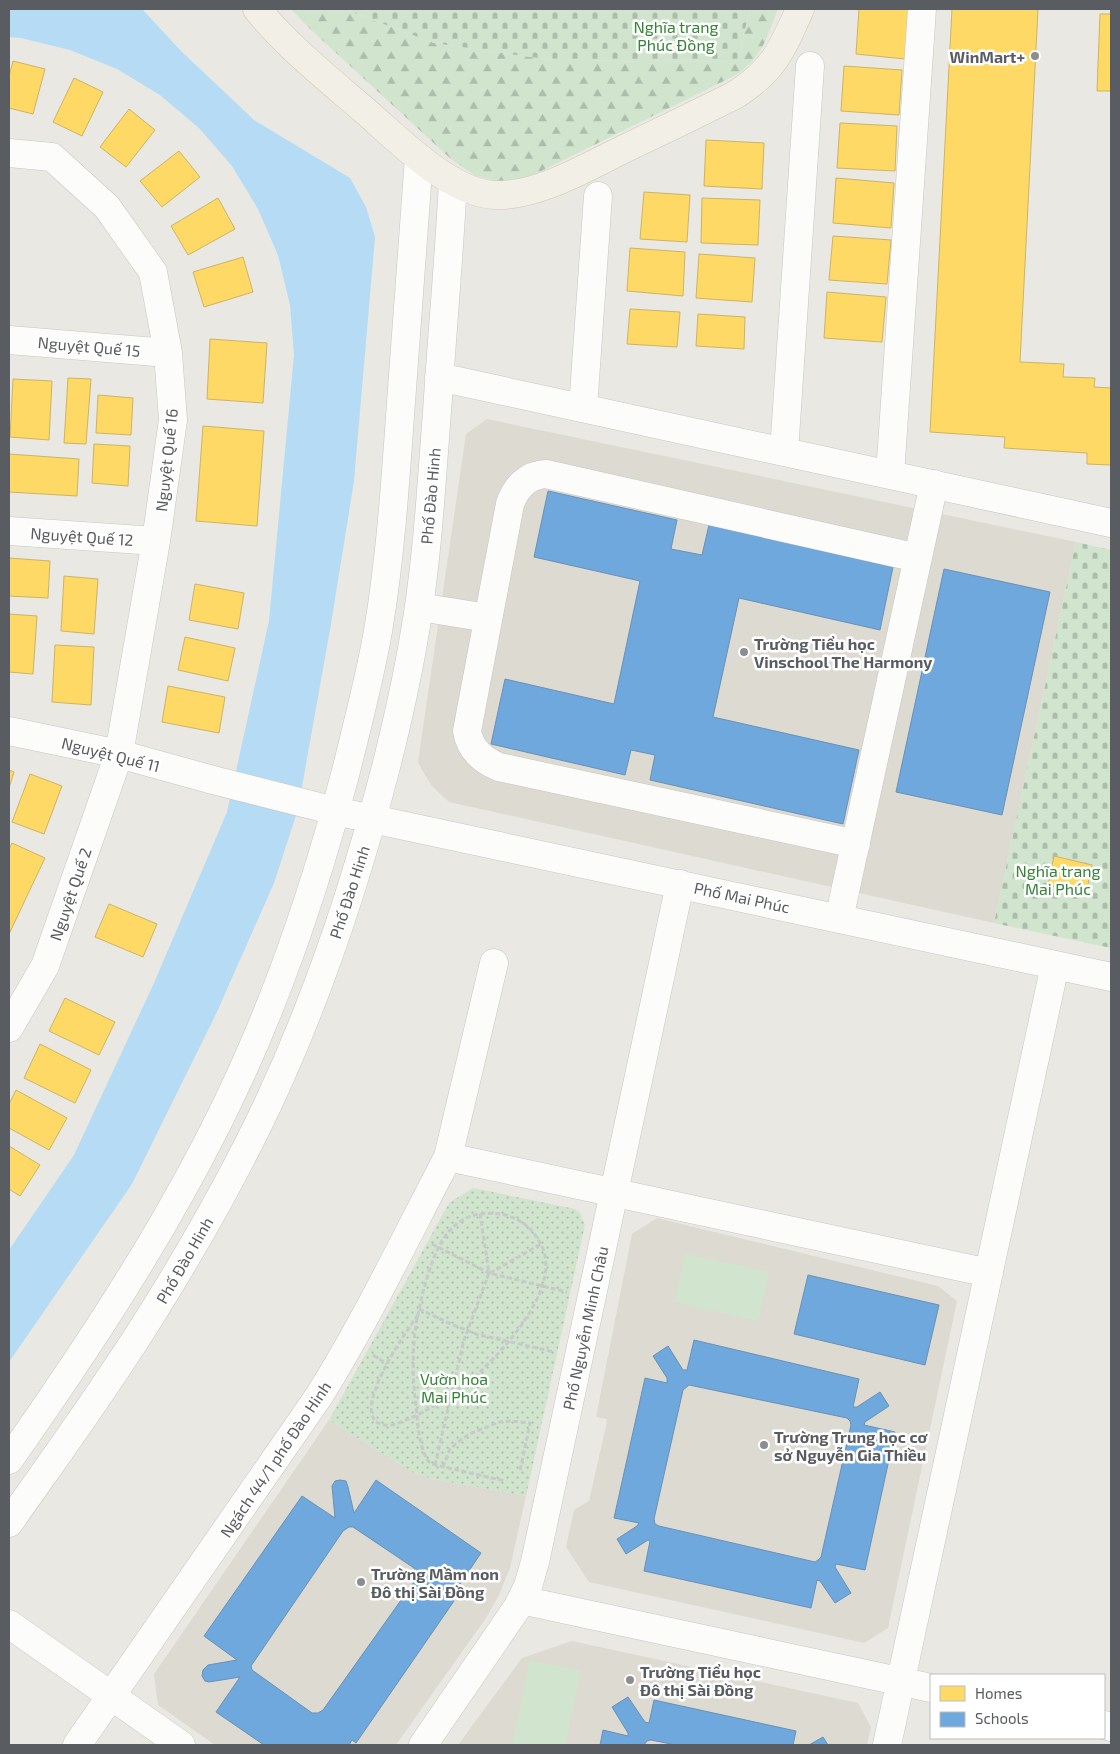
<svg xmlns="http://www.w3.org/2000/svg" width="1120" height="1754" viewBox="0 0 1120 1754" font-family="'Exo 2',sans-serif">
<defs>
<pattern id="green-dots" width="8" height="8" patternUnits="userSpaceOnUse" patternTransform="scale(1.25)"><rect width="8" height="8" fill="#d1e5ce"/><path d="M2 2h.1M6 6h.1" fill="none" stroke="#adbdab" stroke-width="1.8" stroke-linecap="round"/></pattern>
<pattern id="forest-firs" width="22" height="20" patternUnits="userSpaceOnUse" patternTransform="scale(1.25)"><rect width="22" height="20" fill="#d1e5ce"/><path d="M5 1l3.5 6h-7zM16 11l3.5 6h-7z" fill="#adbdab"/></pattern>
<pattern id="cemetery-stones" width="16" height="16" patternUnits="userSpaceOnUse" patternTransform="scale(1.25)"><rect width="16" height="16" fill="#d1e5ce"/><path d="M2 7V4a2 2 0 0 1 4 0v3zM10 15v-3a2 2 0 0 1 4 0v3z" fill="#adbdab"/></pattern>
</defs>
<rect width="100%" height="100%" fill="#e9e8e3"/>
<!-- education -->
<path fill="#dddad2" d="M487,419l589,123 -82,381 -545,-121 -17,-16 -10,-16 -4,-8 48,-328z
M657,1218l281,68 19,15 -69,327 -24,15 -275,-61 -23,-35 8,-37 15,-9 17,-75 1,-7 -11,-2 36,-183z
M329,1420l85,53 19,6 93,17 -16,72 -11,27 -13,23 -90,127h-181l-57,-40 -4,-31z
M572,1641l286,62 13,24 -4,18h-409l64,-87z"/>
<!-- green -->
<path fill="url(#green-dots)" d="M473,1188l102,21 5,4 5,12 -59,271 -93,-17 -19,-6 -85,-53 120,-217z"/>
<!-- forest -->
<path fill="url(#forest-firs)" d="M291,9h53l90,34 104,15 104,4 95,-1 13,-52h28c-12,30 -15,47 -42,66l-211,104 -24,3 -25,-6 -25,-17 -143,-132z"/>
<!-- cemetery -->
<path fill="url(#cemetery-stones)" d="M344,9h406l-13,52 -95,1 -104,-4 -104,-15z
M1076,542l35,8v398l-117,-25z"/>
<!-- pitch -->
<path fill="#d1e5ce" d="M685,1254l84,18 -11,49 -83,-19z
M530,1660l51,11 -16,74h-53z"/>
<!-- water -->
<path fill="#b5dbf5" d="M9,9h133l39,42 73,69 96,58 16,29 9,30 -21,244 -23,143 -33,185 -24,74 -58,131 -84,170 -123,178v-112l65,-95 80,-172 73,-171 42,-191 25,-266 -4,-50 -12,-50 -20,-46 -26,-43 -33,-38 -39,-33 -43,-26 -47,-19 -49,-12 -12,-1z"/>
<!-- homes -->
<path fill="#ffd966" stroke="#cdb464" d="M859,9h50l-4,50 -49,-5z
M952,9h86l-18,353 44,2 -1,13 32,1 -1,9 17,1v77l-24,-1v-11l-83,-5 1,-11 -75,-5z
M1100,14h11v77h-14z
M13,61l32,8 -12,45 -24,-6v-32z
M844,66l58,4 -3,45 -58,-4z
M74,78l29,14 -21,44 -29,-14z
M129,109l26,21 -29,37 -26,-20z
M840,123l57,3 -2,45 -58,-3z
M706,140l58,3 -2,46 -58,-3z
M179,151l21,26 -38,30 -22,-26z
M836,178l58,5 -3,45 -58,-5z
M644,192l46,3 -3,47 -47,-3z
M218,198l17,31 -47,26 -17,-29z
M702,198l58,2 -2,45 -57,-2z
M833,236l58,4 -4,44 -58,-4z
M630,248l55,4 -2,44 -56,-5z
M699,254l56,4 -3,44 -56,-4z
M243,257l10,35 -49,15 -11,-35z
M827,292l59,5 -4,45 -58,-4z
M630,309l50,3 -3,35 -50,-3z
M698,314l47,3 -1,32 -48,-3z
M210,339l57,4 -4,60 -56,-4z
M68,378l23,1 -5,65 -22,-1z
M13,379l39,2 -3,59 -39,-3z
M98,395l35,3 -2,37 -35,-2z
M203,426l61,5 -7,95 -61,-5z
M94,444l36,2 -2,40 -36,-3z
M9,454l70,5 -2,37 -68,-4z
M9,558l41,3 -2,37 -39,-2z
M64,576l34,3 -4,55 -33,-3z
M195,584l49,9 -6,36 -49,-9z
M9,614l28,2 -4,58 -24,-2z
M185,637l50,11 -7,33 -50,-11z
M55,645l39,2 -3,58 -39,-3z
M168,686l57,11 -6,36 -57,-11z
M9,770l5,2 -5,16z
M30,774l32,12 -18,48 -32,-12z
M12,843l33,15 -36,76v-85z
M1054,856l38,9 -6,29 -38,-9z
M109,904l48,20 -14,33 -48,-20z
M65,998l50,24 -16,33 -50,-24z
M40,1044l51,26 -16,33 -51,-25z
M16,1090l51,28 -18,32 -40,-22v-24z
M9,1146l31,19 -20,31 -11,-7z"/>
<!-- schools -->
<path fill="#6fa8dc" stroke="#6891b7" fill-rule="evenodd" d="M548,491l129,29 -6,29 31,6 7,-30 184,42 -13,63 -141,-32 -26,119 146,33 -16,74 -193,-44 5,-25 -24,-5 -6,25 -134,-31 14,-65 109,25 26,-123 -106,-24z
M944,569l106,23 -48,223 -106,-23z
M808,1275l131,30 -14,60 -131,-31z
M694,1340l165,39 -6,28h4l23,-15 9,14 -24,16 -1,3 31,7 -30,138 -29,-6 -1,3 16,26 -16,10 -15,-22 -3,-1 -6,28 -167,-37 6,-30 -2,-1 -22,14 -9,-15 20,-13 2,-3 -25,-5 31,-140 22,5v-5l-14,-22 15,-10 15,24h4zM689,1385l158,33 3,3 1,4 -30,132 -3,3 -3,2 -156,-36 -4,-2 -1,-5 29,-129z
M340,1480l6,1 2,6 6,26 22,-33 105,73 -31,46 4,2 -98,142 -4,-3 -3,5h-85l-48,-33 24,-35 -31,5 -4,-1 -3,-5 1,-6 5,-5 29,-5 -33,-24 98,-140 33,22 -3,-32 3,-5zM349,1527h4l61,41 2,6v5l-93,131 -5,3h-6l-60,-43 -1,-4 92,-135z
M628,1697l17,25 4,1 5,-23 142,31 -3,14h-117l-25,-5 -4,1 -3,4h-44l3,-15 25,6v-3l-16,-26z
M823,1737l5,8h-19z"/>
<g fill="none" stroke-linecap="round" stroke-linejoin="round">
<!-- minor casing -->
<g stroke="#c6c6c5" stroke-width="29">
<path id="minor" d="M9,153l43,4 55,50 46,65 15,81 5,67 -17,121 -37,213 -74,212 -36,62
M9,340l159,13
M439,377l672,146
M583,408l15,-212
M784,452l26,-386
M890,475l32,-466
M9,531l147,10
M419,607l69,11
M9,731l110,23 94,26 122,31 776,166
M856,844l-357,-77c-17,-7 -29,-18 -32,-36l43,-227c6,-17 17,-29 36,-30l372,84
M839,919l95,-435
M494,963l-46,194 541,116
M9,1460c75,-107 147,-215 206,-332 58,-114 100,-237 132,-361 11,-45 23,-90 31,-136 12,-71 17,-143 22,-215 6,-86 12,-172 19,-258
M9,1523c47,-67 96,-134 139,-203 44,-70 85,-142 120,-216 51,-109 89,-224 119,-341 10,-40 19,-80 26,-120 14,-76 18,-154 24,-231 5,-77 12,-154 16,-231
M521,1600l410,88
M9,1624l172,121
M1104,1725l7,2
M77,1745l242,-349c48,-77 87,-159 129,-239
M423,1745l94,-137 11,-22 7,-24 145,-678
M887,1745l168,-780"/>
</g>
<!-- major casing -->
<g stroke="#d1c8b1" stroke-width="29">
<path id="major" d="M257,9c31,38 70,69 107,101 34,29 85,83 131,85 42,2 94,-29 131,-47 36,-17 73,-35 109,-53 39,-25 47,-45 65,-86"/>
</g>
<!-- path -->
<path stroke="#c6cbc9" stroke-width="3" stroke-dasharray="5 2.5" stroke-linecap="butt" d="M432,1244l57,29 78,19
M490,1273l51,-29
M419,1309l32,15 25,10 78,18
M418,1315c-11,15 -73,103 -34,110 10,2 20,-5 29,-8 19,-9 37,-21 54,-34 31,-25 93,-91 76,-134 -8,-18 -19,-29 -38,-34 -8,-2 -17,-2 -26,-1 -37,7 -47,46 -56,78 -4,17 -8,34 -9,52 -2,24 0,48 3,71 1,14 3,32 10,44 2,4 5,5 9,6l69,16
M373,1355l14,9
M435,1465l29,-125 25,-67 -9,-59
M443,1467l7,-18 13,-11 9,-5 27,-11 11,-1 20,2 -10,48"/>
<!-- minor -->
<use href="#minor" stroke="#fcfcfb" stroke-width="28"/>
<!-- major -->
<use href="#major" stroke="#f1efe6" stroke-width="28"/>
</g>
<!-- markers -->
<g fill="#8b8d8e" stroke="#fff" stroke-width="2">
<circle cx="1035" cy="56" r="5"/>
<circle cx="744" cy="652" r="5"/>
<circle cx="764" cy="1445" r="5"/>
<circle cx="361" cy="1582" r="5"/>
<circle cx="630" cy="1680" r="5"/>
</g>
<g text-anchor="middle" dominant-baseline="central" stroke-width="5" stroke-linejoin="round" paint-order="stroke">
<!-- park labels -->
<g font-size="16" fill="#368338" stroke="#fff">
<text x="676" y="26">Nghĩa trang<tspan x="676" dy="18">Phúc Đồng</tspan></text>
<text x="1058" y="870">Nghĩa trang<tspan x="1058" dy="18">Mai Phúc</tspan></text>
<text x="454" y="1378">Vườn hoa<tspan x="454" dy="18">Mai Phúc</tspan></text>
</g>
<!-- poi labels -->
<g font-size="16" font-weight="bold" fill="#595c61" stroke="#fff" text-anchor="start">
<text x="1025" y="56" text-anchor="end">WinMart+</text>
<text x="754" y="643">Trường Tiểu học<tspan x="754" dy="18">Vinschool The Harmony</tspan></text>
<text x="774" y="1436">Trường Trung học cơ<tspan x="774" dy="18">sở Nguyễn Gia Thiều</tspan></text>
<text x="371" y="1573">Trường Mầm non<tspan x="371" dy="18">Đô thị Sài Đồng</tspan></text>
<text x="640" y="1671">Trường Tiểu học<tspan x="640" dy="18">Đô thị Sài Đồng</tspan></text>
</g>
<!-- street labels -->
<g font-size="16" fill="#595c61" stroke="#fff">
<text transform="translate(89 346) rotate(5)">Nguyệt Quế 15</text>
<text transform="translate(166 460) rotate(-84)">Nguyệt Quế 16</text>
<text transform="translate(430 496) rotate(-85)">Phố Đào Hinh</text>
<text transform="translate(82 536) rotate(4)">Nguyệt Quế 12</text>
<text transform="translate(111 754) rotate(14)">Nguyệt Quế 11</text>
<text transform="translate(349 892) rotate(-72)">Phố Đào Hinh</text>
<text transform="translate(70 894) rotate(-71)">Nguyệt Quế 2</text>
<text transform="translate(742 897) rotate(12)">Phố Mai Phúc</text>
<text transform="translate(184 1260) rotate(-60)">Phố Đào Hinh</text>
<text transform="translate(585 1328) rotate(-78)">Phố Nguyễn Minh Châu</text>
<text transform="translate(275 1459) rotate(-56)">Ngách 44/1 phố Đào Hinh</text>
</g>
</g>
<!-- border -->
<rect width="1120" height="1754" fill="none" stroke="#595c61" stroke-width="20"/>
<!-- legend -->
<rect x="930" y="1674" width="175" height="65" fill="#ffffff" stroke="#bdbec0"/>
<rect x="940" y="1686" width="25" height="15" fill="#ffd966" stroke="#bdbec0"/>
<text x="975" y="1699" font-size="15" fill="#595c61">Homes</text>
<rect x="940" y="1712" width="25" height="15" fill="#6fa8dc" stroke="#bdbec0"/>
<text x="975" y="1724" font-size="15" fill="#595c61">Schools</text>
</svg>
